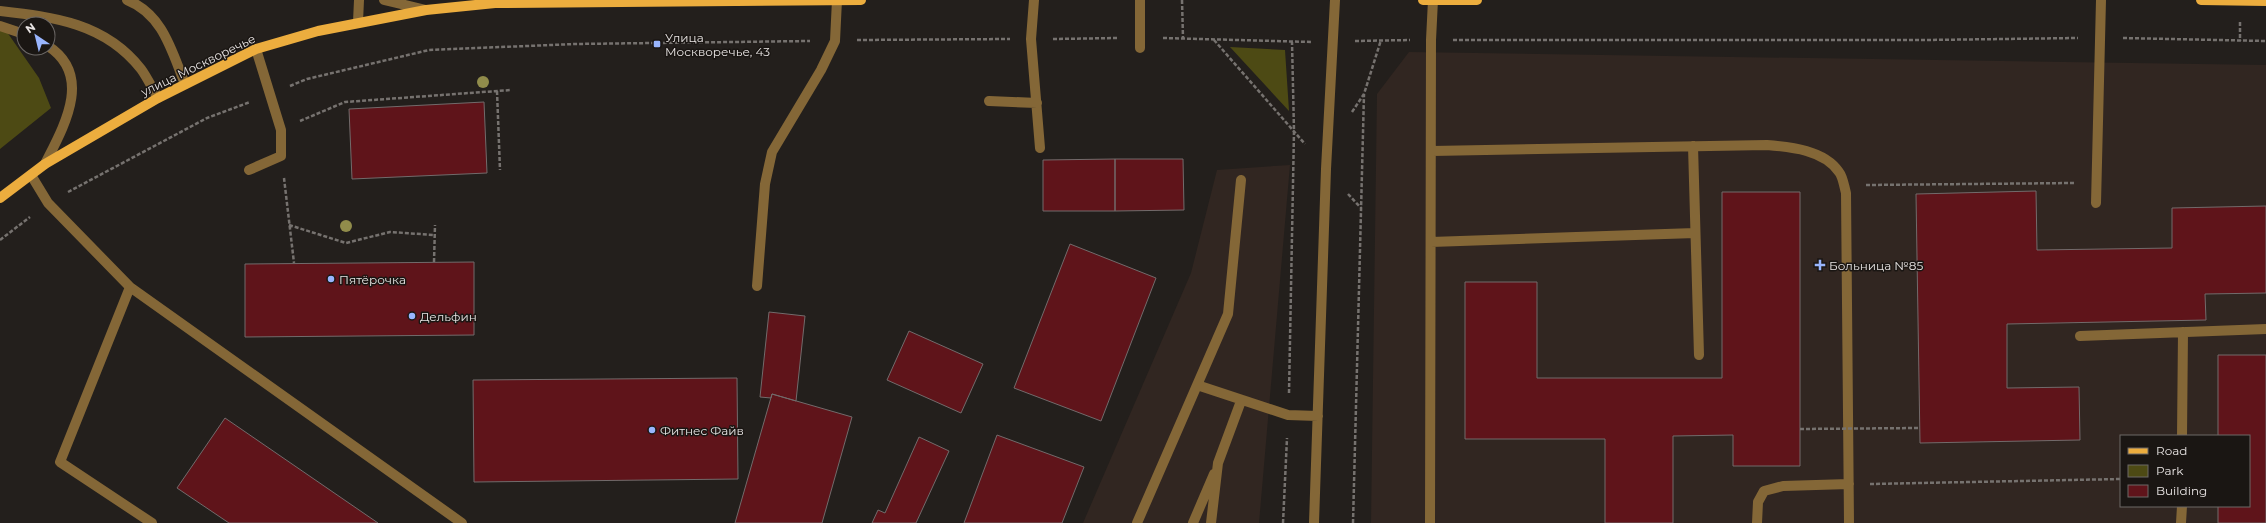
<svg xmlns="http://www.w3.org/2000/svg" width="2266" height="523" viewBox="0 0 2266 523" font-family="Montserrat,sans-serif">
<rect width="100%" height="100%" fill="#231f1c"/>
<!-- built -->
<path fill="#312621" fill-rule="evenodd" d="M1409,52l857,13v458h-895l6,-429zM2121,436h128v70h-128z
M1290,165l-31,358h-176l108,-250 26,-103z"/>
<!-- green -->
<path fill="#4d4a14" d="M0,22l39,56 12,30 -51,41z
M1230,47l55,3 4,61z"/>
<!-- building -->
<path fill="#5f141a" stroke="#726b6b" d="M484,102l3,71 -135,6 -3,-70z
M1115,159h68l1,51 -69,1z
M1115,159v52h-72v-51z
M2036,191l1,59 135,-2v-40l94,-2v87l-61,1 1,26 -199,4v64l72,-1 1,53 -160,3 -4,-249z
M1722,192h78v274h-67v-31l-60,1v87h-68v-84h-140v-157h72v96h185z
M1070,244l86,34 -55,143 -87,-33z
M474,262v73l-229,2v-73z
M769,312l36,4 -9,85 -24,-7 -1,4 -11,-1z
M909,331l74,33 -22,49 -74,-33z
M2218,355h48v168h-48v-17h31v-70h-31z
M737,378l1,101 -264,3 -1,-102z
M772,394l80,23 -30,106h-87z
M225,418l153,105h-149l-52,-35z
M997,435l87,32 -22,56h-98z
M919,437l30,14 -33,72h-44l6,-13 7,3z"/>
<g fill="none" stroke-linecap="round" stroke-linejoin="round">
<!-- path -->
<path stroke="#76726f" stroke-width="2.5" stroke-dasharray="4 2" stroke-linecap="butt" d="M1182,0l1,38
M2240,22v19
M1163,38l149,4
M2123,38l143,3
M1053,39l65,-1
M857,40l153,-1
M1214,40l91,104
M1453,40h474l151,-2
M1355,41l55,-1
M290,86l17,-7 122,-29 146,-6 235,-3
M497,91l3,79
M1352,112l12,-18 17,-54
M300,121l45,-19 166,-12
M284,178l10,85
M1866,185l209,-2
M68,192l139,-74 43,-16
M1348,194l13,14
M289,225l57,18 44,-11 44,3
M0,240l30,-23
M434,262l1,-37
M1289,393l5,-262 -2,-89
M1870,484l251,-5
M1283,523l4,-85
M1353,523l11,-429"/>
<!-- minor -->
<path stroke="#846737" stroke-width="10" d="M127,0c36,14 45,52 58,84
M384,0l42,10
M1034,0l-3,39 9,109
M1140,0v48
M0,11c54,6 105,12 141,58 6,8 11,19 17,29
M358,22l1,-22
M0,26l24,8
M989,101l48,2
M1693,146l6,209
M1432,151l335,-6c24,2 57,5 72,27 4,5 5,14 7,21l3,330
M45,164c18,-36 49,-88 3,-118
M249,170l32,-14v-26l-25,-81
M31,175l17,28 82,84 -70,175 92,61
M2096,203l5,-203
M1431,242l264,-9
M757,286l8,-102 7,-32 49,-82 14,-29 2,-41
M130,287l332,236
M2080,336l186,-7
M1197,385l91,30 30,1
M2182,436l1,-104
M1137,523l91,-209 13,-134
M1193,523l21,-49
M1211,523l7,-60 23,-62
M1314,523l12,-354 9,-169
M1430,523l1,-483 2,-40
M1757,523l1,-21 6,-11 19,-5 66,-2
M2181,523l1,-17"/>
<!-- major -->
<path stroke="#ecad3e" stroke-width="10" d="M1423,0h54
M2201,0l65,1
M0,198l45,-34 113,-66 98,-49 62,-18 108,-21 69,-7 366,-3"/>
<!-- path-bridge -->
<path stroke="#76726f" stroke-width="2.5" stroke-dasharray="4 2" stroke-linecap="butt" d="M1800,429l120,-1"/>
</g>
<!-- trees -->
<g fill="#918c4b">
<circle cx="483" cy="82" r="6"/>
<circle cx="346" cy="226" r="6"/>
</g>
<!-- markers -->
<g fill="#99b5fd" stroke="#1a1613" stroke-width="1.5">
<rect x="653" y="40" width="8" height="8" rx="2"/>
<path d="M1818 259h4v4h4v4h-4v4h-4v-4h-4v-4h4z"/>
<circle cx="331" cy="279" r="4"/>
<circle cx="412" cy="316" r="4"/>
<circle cx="652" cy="430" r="4"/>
</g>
<g text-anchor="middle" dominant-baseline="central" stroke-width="3" stroke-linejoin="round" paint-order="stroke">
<!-- poi labels -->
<g font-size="12" fill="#e8e4e3" stroke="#1a1613" text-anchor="start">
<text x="665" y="37">Улица<tspan x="665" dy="14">Москворечье, 43</tspan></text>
<text x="1829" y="265">Больница №85</text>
<text x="339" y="279">Пятёрочка</text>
<text x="420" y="316">Дельфин</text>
<text x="660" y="430">Фитнес Файв</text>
</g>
<!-- street labels -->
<g font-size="12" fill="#e8e4e3" stroke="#1a1613">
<text transform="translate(198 65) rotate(-26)">улица Москворечье</text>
</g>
</g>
<!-- legend -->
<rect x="2120" y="435" width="130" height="72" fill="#1a1613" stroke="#6c6866"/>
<rect x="2128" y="448" width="20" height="6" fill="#ecad3e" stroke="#6c6866"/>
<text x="2156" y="455" font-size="12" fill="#e8e4e3">Road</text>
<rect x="2128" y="465" width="20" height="12" fill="#4d4a14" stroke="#6c6866"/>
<text x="2156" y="475" font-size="12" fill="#e8e4e3">Park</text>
<rect x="2128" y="485" width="20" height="12" fill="#5f141a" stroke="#6c6866"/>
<text x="2156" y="495" font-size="12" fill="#e8e4e3">Building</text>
<!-- north arrow -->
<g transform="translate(36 36) rotate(325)"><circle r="19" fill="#1a1613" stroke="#6c6866"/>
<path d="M0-3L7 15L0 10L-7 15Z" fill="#99b5fd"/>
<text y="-6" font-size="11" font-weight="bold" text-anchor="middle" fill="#e8e4e3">N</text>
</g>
</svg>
